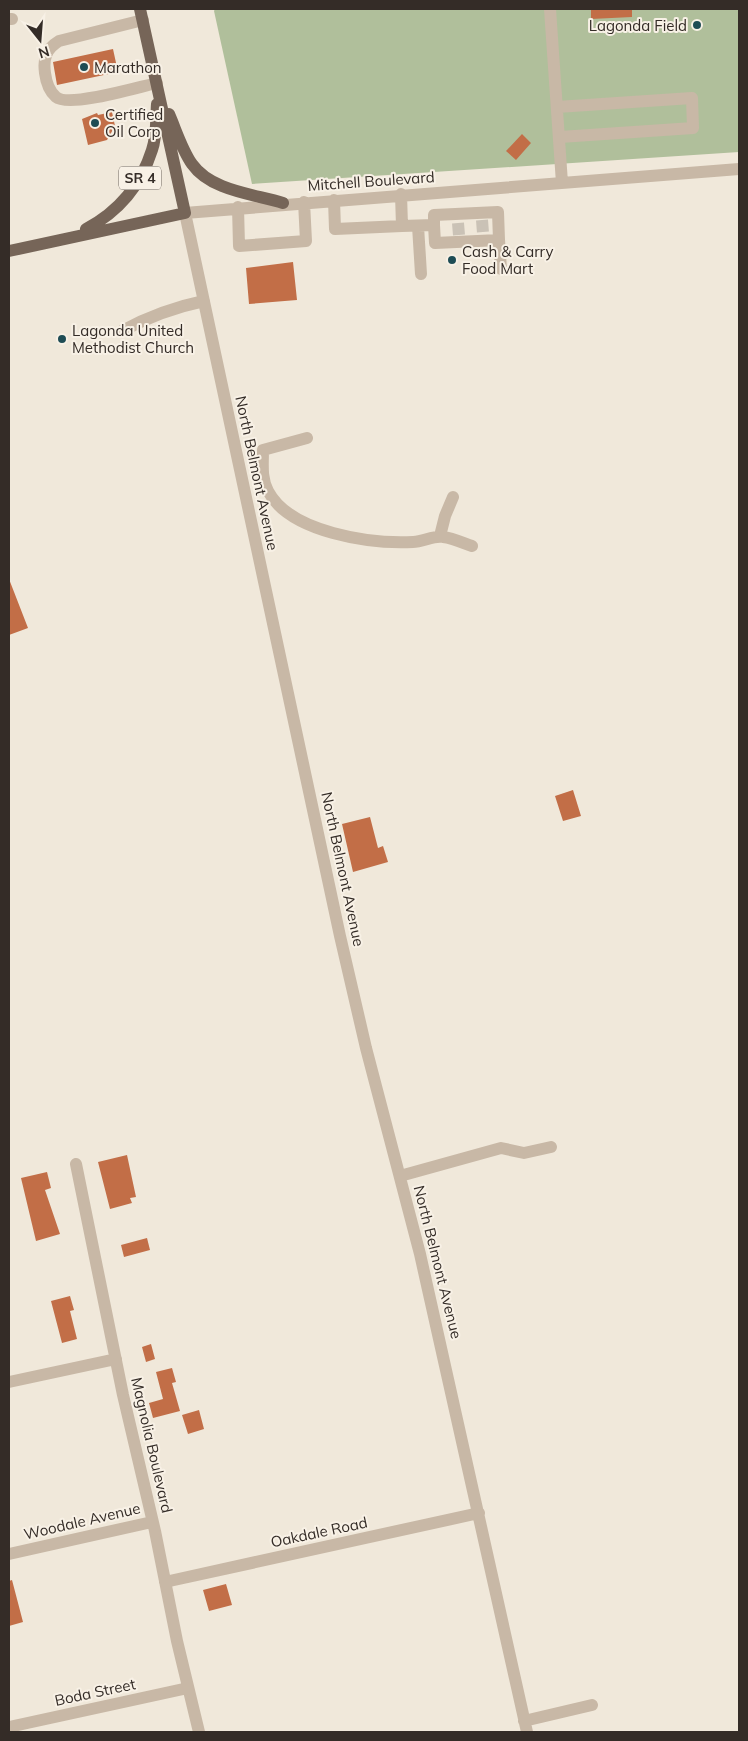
<svg xmlns="http://www.w3.org/2000/svg" width="748" height="1741" viewBox="0 0 748 1741" font-family="Mulish,sans-serif">
<rect width="100%" height="100%" fill="#f0e8da"/>
<!-- green -->
<path fill="#b0bf9b" d="M215,9h524v143l-487,32 -38,-173z"/>
<!-- building -->
<path fill="#c26e47" d="M591,9h41v8l-41,2z
M113,49l5,23 -61,13 -4,-23z
M112,112l3,14 -8,14 -19,5 -6,-26 15,-6 1,2z
M522,134l9,9 -15,17 -10,-9z
M293,262l4,38 -48,4 -3,-36z
M9,579l19,49 -19,7z
M573,790l8,26 -18,5 -8,-25z
M370,817l8,31 5,-2 5,16 -35,10 -11,-48z
M127,1155l9,42 -6,1 2,5 -22,6 -12,-47z
M47,1172l4,16 -6,2 15,44 -24,7 -15,-63z
M147,1238l3,12 -26,7 -3,-12z
M70,1296l4,14 -4,1 7,28 -15,4 -11,-42z
M151,1344l4,15 -9,3 -4,-15z
M172,1368l4,14 -4,1 8,28 -27,7 -4,-15 14,-4 -7,-27z
M199,1410l5,19 -16,5 -6,-19z
M12,1580l11,42 -14,4v-45z
M226,1584l6,21 -23,6 -6,-21z"/>
<g fill="none" stroke-linecap="round" stroke-linejoin="round">
<!-- minor-tunnel -->
<path stroke="#cac2b6" stroke-width="12" stroke-dasharray="12 6" stroke-linecap="butt" d="M482,220l1,13
M458,223l1,12"/>
<!-- minor -->
<path stroke="#c8b8a6" stroke-width="12" d="M550,9l12,174
M9,19h3
M143,20l-84,21c-13,8 -16,17 -14,32 1,8 4,18 11,24 13,11 82,-10 101,-14
M557,107l135,-9 1,30 -133,9
M334,200l1,29 67,-3 -1,-32
M238,207l1,39 67,-5 -2,-39
M402,226l32,-1 1,18 64,-3 -1,-28 -64,3v10
M418,226l3,48
M499,240l2,29
M122,331c26,-14 53,-24 82,-30
M307,438l-44,12c0,14 -2,28 5,41 22,42 103,53 145,51 10,0 21,-7 30,-5 10,1 20,6 29,9
M440,536l5,-20 8,-19
M76,1164l47,231 32,136 22,110 22,91
M400,1176l101,-28 23,5 27,-6
M9,1382l107,-23
M9,1554l143,-32
M165,1582l314,-69
M524,1721l68,-16
M9,1727l179,-39
M527,1732l-107,-478 -54,-206 -26,-112 -155,-723 554,-44"/>
<!-- major -->
<path stroke="#766558" stroke-width="12" d="M169,114c7,16 13,36 23,50 19,27 62,30 91,39
M86,229c32,-17 55,-44 66,-79 5,-14 4,-32 5,-46
M9,251l176,-38 -45,-204"/>
</g>
<!-- markers -->
<g fill="#1e4c54" stroke="#f8f1e6" stroke-width="2">
<circle cx="697" cy="25" r="5"/>
<circle cx="84" cy="67" r="5"/>
<circle cx="95" cy="123" r="5"/>
<circle cx="452" cy="260" r="5"/>
<circle cx="62" cy="339" r="5"/>
</g>
<g text-anchor="middle" dominant-baseline="central" stroke-width="4" stroke-linejoin="round" paint-order="stroke">
<!-- shield labels -->
<rect fill="#f8f1e6" stroke="#6f6760" stroke-width="1" x="119" y="166.5" width="42" height="23" rx="4"/>
<g font-size="14" font-weight="bold" fill="#342c27">
<text x="140" y="178">SR 4</text>
</g>
<!-- poi labels -->
<g font-size="15" fill="#342c27" stroke="#f8f1e6" text-anchor="start">
<text x="687" y="25" text-anchor="end">Lagonda Field</text>
<text x="94" y="67">Marathon</text>
<text x="105" y="114">Certified<tspan x="105" dy="17">Oil Corp</tspan></text>
<text x="462" y="251">Cash &amp; Carry<tspan x="462" dy="17">Food Mart</tspan></text>
<text x="72" y="330">Lagonda United<tspan x="72" dy="17">Methodist Church</tspan></text>
</g>
<!-- street labels -->
<g font-size="15" fill="#342c27" stroke="#f8f1e6">
<text transform="translate(371 181) rotate(-4)">Mitchell Boulevard</text>
<text transform="translate(257 473) rotate(78)">North Belmont Avenue</text>
<text transform="translate(343 869) rotate(78)">North Belmont Avenue</text>
<text transform="translate(438 1262) rotate(76)">North Belmont Avenue</text>
<text transform="translate(152 1445) rotate(77)">Magnolia Boulevard</text>
<text transform="translate(82 1521) rotate(-13)">Woodale Avenue</text>
<text transform="translate(319 1532) rotate(-12)">Oakdale Road</text>
<text transform="translate(95 1692) rotate(-12)">Boda Street</text>
</g>
</g>
<!-- border -->
<rect width="748" height="1741" fill="none" stroke="#342c27" stroke-width="20"/>
<!-- north arrow -->
<g transform="translate(40 40) rotate(163)" stroke="#f8f1e6" stroke-width="4" paint-order="stroke">
<path d="M0-4L9 19L0 12L-9 19Z" fill="#342c27"/>
<text y="-8" font-size="14" font-weight="bold" text-anchor="middle" fill="#342c27">N</text>
</g>
</svg>
